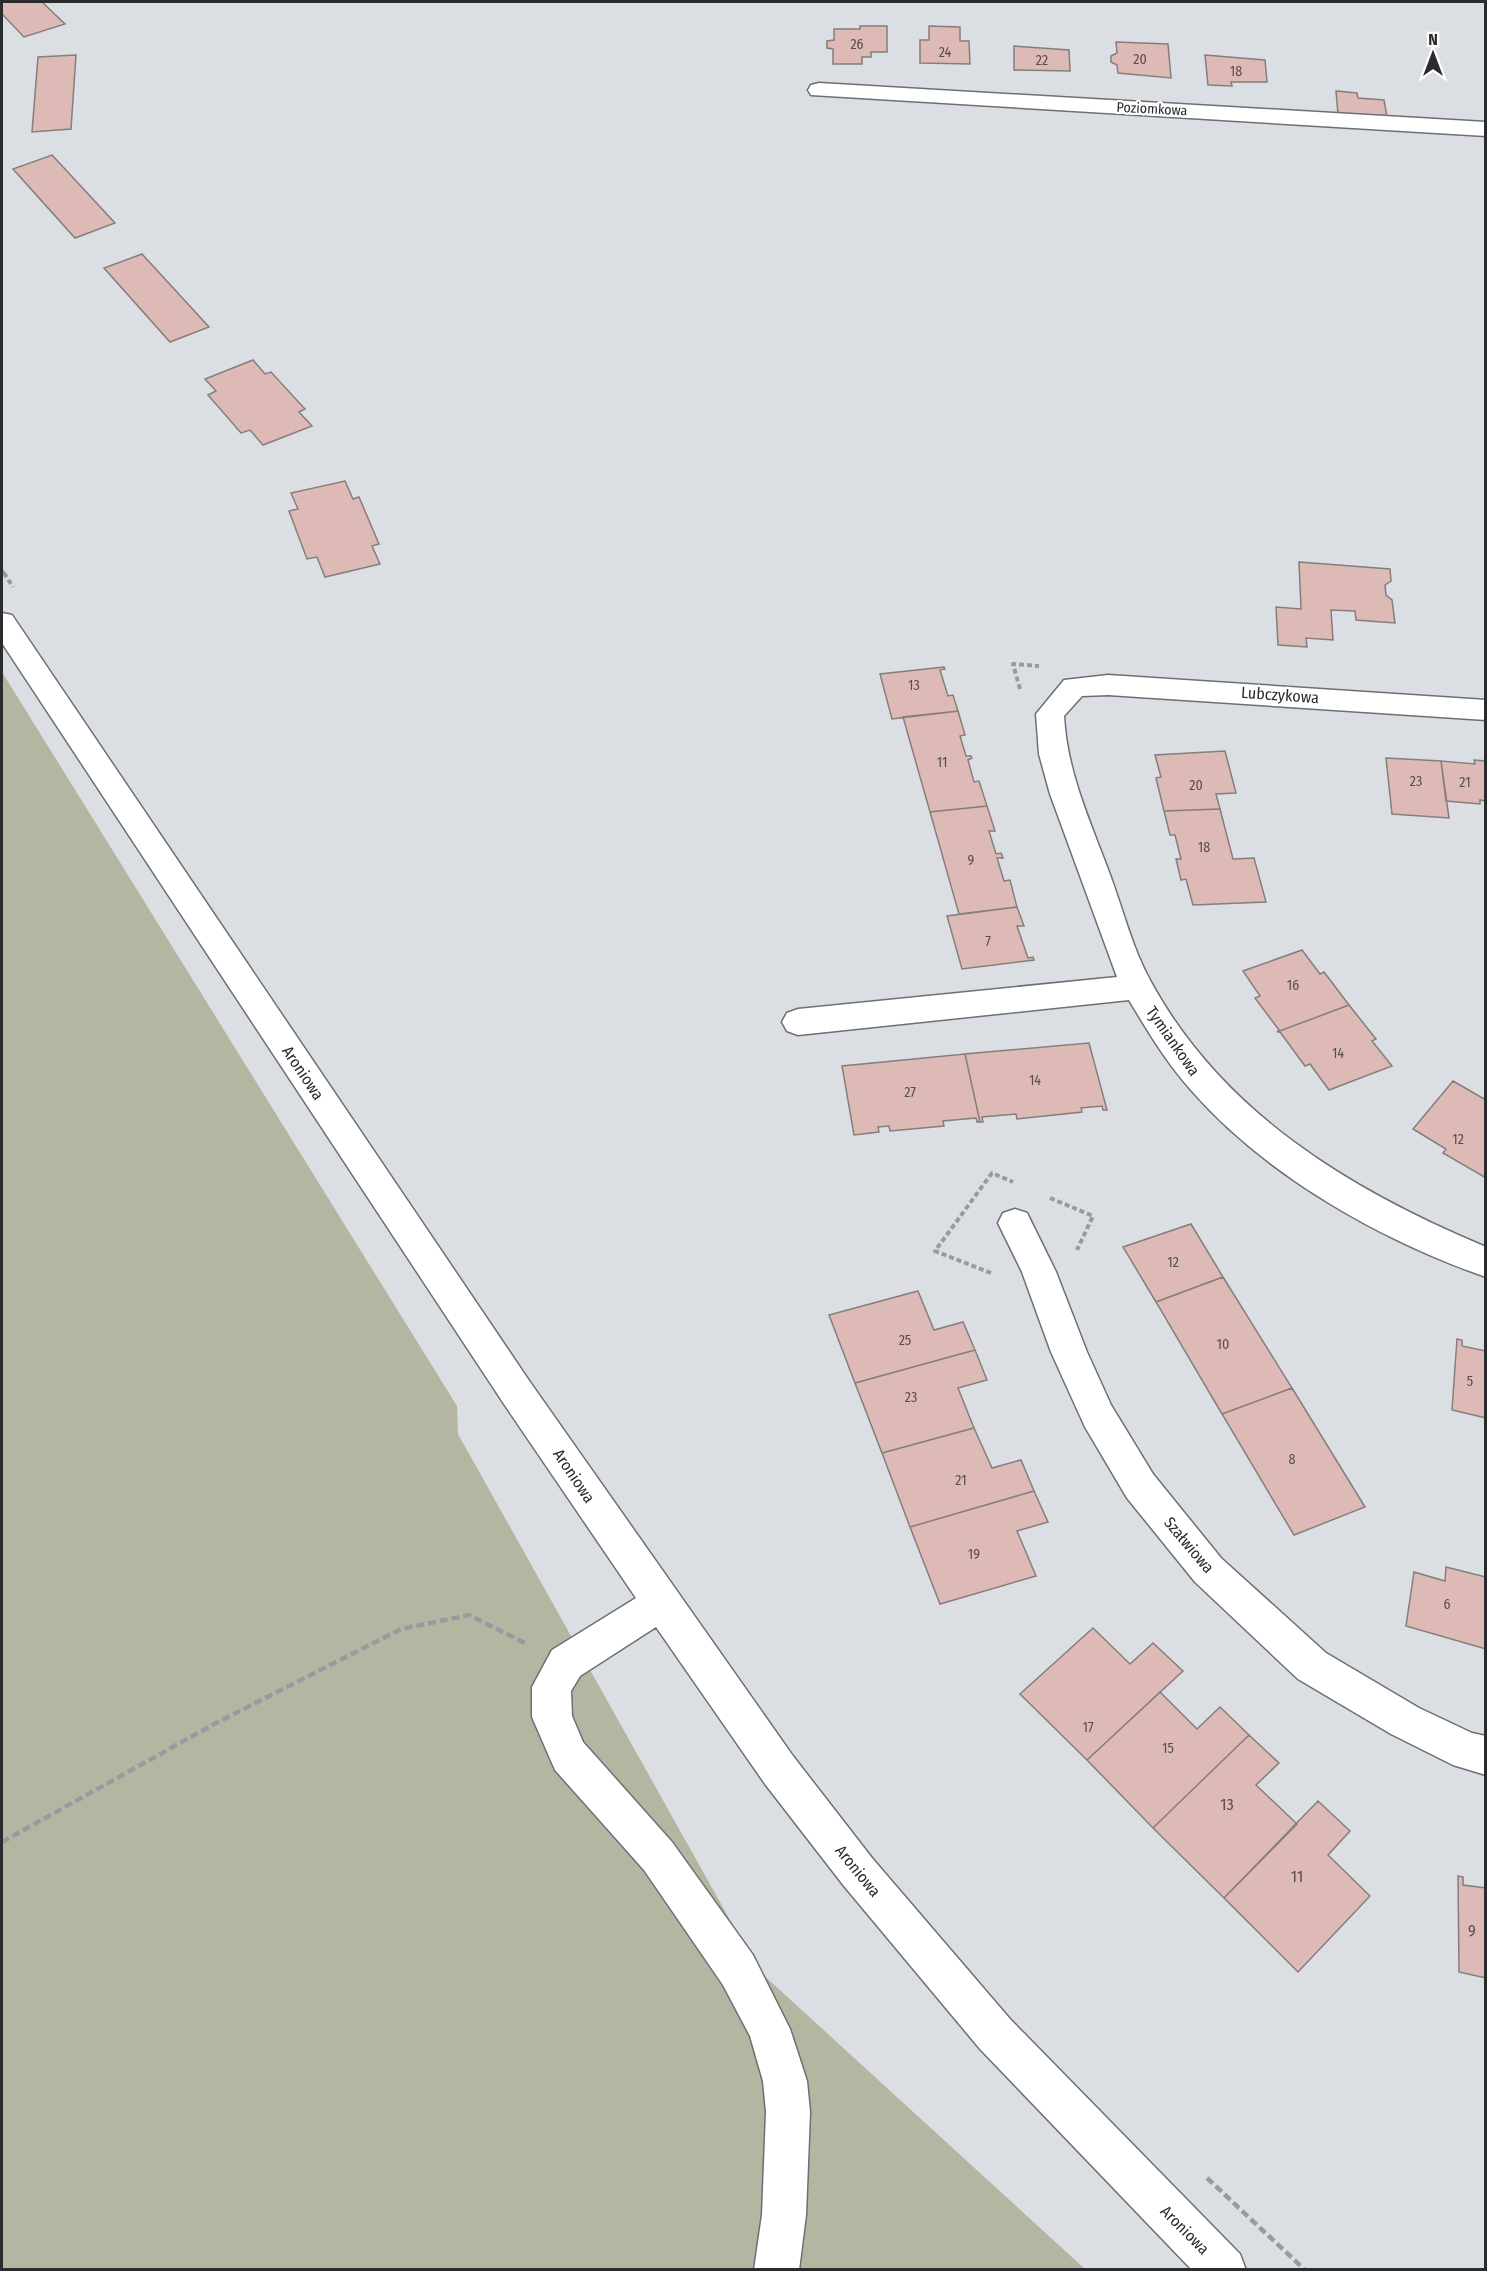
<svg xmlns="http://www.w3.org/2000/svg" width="1487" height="2271" viewBox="0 0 1487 2271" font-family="'Fira Sans Condensed',sans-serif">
<rect width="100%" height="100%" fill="#dbdfe3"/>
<!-- green -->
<path fill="#b4b6a2" d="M2,672l455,734 1,28 300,536 327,299h-1083z"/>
<!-- building -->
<path fill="#debab6" stroke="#847e7d" stroke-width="1.5" d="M2,2h40l23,22 -41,13 -22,-23z
M860,26h27v26h-16v5h-9v7h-29v-15l-6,-1v-7l7,-1v-11h26z
M929,26l31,1v14h9l1,23 -50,-1v-23h9z
M1116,42l52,2 3,34 -53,-5 -1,-8 -6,-3v-6l6,-3z
M1014,46l55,4 1,21 -56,-1z
M76,55l-5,74 -39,3 6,-75z
M1205,55l60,5 2,22h-36l1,4 -24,-1z
M1336,91l21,2 1,5 26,2 3,17 -49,-3z
M52,155l63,68 -40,15 -62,-69z
M142,254l67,73 -39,15 -66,-74z
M253,360l12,14 6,-2 34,37 -6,3 13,14 -49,19 -13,-15 -9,3 -33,-38 8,-4 -11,-12z
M345,481l8,18 6,-2 20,47 -7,2 8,18 -55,13 -8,-20 -10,2 -18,-48 9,-2 -7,-16z
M1299,562l91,7 1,12 -6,4 1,10 6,5 3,23 -39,-3 -1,-9 -24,-1 2,30 -27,-2 1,9 -29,-2 -2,-38 25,2z
M944,667l1,2 -5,1 8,26 5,-1 5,16 -66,8 -12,-45z
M958,711l7,24 -5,1 6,20h5l1,2 -4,2 6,22 5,-1 8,25 -57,6 -27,-95z
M1225,751l11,42 -20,1 4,15 -56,2 -8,-33 5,-1 -6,-22z
M1386,758l55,3 8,57 -57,-4z
M1474,760l12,1v40l-6,-1v4l-34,-3 -5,-40 34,3z
M987,806l8,25h-6l7,23 5,-1 2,5h-6l7,23 6,-1 7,27 -58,7 -29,-102z
M1220,809l13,50 21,-1 12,44 -73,3 -7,-26 -5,1 -5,-21h5l-6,-24h-5l-6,-24z
M1017,907l7,19h-7l11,32 5,-1 1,3 -72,9 -15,-53z
M1302,950l18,24 4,-2 25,33 -72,27 2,-2 -24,-32 5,-2 -17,-25z
M1349,1005l27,34 -4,2 20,25 -63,24 -19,-26 -5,2 -25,-34h-3z
M1089,1043l18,67h-4l-1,-4 -21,2 1,4 -65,7 -1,-5 -34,3 1,5h-3l-15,-68z
M965,1054l15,68h-3l-1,-4 -33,3 1,5 -54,5 -1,-5 -11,1 1,5 -25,3 -12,-69z
M1453,1081l33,19v78l-43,-25 3,-4 -33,-20z
M1191,1224l32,53 -67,25 -33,-55z
M1223,1277l69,111 -70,26 -66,-112z
M918,1291l16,39 29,-8 12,28 -120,33 -26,-68z
M1457,1339l5,1v6l24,5v67l-34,-8z
M975,1350l12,30 -29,8 16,40 -92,25 -27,-70z
M1292,1388l73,119 -71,28 -72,-121z
M974,1428l18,40 29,-8 13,31 -124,36 -28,-74z
M1034,1491l14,31 -31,9 19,45 -96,28 -30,-77z
M1446,1567l40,10v72l-80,-23 8,-54 31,9z
M1093,1628l37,36 23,-21 30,28 -96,89 -67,-66z
M1160,1692l37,37 23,-22 29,28 -96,93 -66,-68z
M1249,1735l30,28 -23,22 41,39 -73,74 -71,-70z
M1318,1801l32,30 -22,24 42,41 -72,76 -74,-74z
M1458,1876l5,1v8l23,3v90l-27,-6z"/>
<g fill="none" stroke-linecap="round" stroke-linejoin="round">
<!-- minor casing -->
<g stroke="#6c7074" stroke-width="3">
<path id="minor" d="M819,83l667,39v14l-675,-41 -3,-5 3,-5z
M2,613l10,2 518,767 263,374 79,102 138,161 230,235 6,16h-54l-212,-221 -136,-163 -79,-102 -109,-157 -76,49 -9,15 1,25 11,26 89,100 81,113 37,74 17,52 3,31 -4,103 -7,55h-45l8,-55 4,-103 -3,-31 -13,-45 -27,-51 -79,-115 -89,-100 -23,-53v-30l20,-37 84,-52 -132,-194 -502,-761z
M1108,675l378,25v20l-378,-25 -26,1 -18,20c3,56 26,105 45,156 14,37 23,76 42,110 72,132 201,209 335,265v30c-106,-37 -221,-102 -295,-187 -24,-27 -43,-58 -62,-90l-331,35 -11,-4 -5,-9 5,-9 11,-4 319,-32 -67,-183 -11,-40 -3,-40 28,-34z
M1015,1209l12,4 29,59 31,80 24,53 42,69 68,84 105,95 93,55 53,25 14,3v39l-33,-10 -62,-31 -93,-55 -103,-97 -68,-84 -42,-71 -34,-75 -29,-80 -24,-49 5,-10z"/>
</g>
<!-- path-far2 -->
<path stroke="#989b9e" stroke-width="3" stroke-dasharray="4.5 2" stroke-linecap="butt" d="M2,570l3,5"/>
<!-- path-far1 -->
<path stroke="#989b9e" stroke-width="4" stroke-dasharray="5 3" stroke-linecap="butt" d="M4,573l9,14
M1020,689l-7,-25 26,2
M1050,1198l43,18 -16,34
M991,1273l-56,-22 57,-78 21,9"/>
<!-- path -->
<path stroke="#989b9e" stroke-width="4.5" stroke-dasharray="8 4" stroke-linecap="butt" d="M2,1842l214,-119 185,-94 68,-14 56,28
M1207,2178l98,92"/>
<!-- minor -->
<use href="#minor" fill="#fff" fill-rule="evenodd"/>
</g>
<g text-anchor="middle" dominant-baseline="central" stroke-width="4.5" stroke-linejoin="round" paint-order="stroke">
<!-- number labels -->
<g font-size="14" fill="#564f4e">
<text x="857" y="44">26</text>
<text x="945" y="52">24</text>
<text x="1140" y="59">20</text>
<text x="1042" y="60">22</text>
<text x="1236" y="71">18</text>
<text x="914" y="685">13</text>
<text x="942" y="762">11</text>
<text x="1416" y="781">23</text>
<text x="1465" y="782">21</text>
<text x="1196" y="785">20</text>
<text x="1204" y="847">18</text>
<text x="971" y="860">9</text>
<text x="988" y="941">7</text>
<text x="1293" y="985">16</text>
<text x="1338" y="1053">14</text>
<text x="1035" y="1080">14</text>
<text x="910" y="1092">27</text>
<text x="1458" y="1139">12</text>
<text x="1173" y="1262">12</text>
<text x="905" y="1340">25</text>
<text x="1223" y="1344">10</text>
<text x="1470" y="1381">5</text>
<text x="911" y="1397">23</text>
<text x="1292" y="1459">8</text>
<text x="961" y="1480">21</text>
<text x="974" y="1554">19</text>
<text x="1447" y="1604">6</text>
<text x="1088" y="1727">17</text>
<text x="1168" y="1748">15</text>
</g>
<!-- far-street labels -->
<g font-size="14" fill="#292b2c" stroke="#fff">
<text transform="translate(1152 109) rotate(3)">Poziomkowa</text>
</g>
<!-- street labels -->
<g font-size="16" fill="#292b2c" stroke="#fff">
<text transform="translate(1280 695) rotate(4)">Lubczykowa</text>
<text transform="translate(1173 1041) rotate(55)">Tymiankowa</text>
<text transform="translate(303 1073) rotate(56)">Aroniowa</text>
<text transform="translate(574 1476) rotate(56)">Aroniowa</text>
<text transform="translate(1189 1545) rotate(50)">Szałwiowa</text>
<text transform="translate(858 1871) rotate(51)">Aroniowa</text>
<text transform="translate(1185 2230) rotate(45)">Aroniowa</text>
</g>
<!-- near-number labels -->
<g font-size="16" fill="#564f4e">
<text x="1227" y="1804">13</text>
<text x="1297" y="1876">11</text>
<text x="1472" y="1930">9</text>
</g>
</g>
<!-- border -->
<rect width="1487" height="2271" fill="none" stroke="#292b2c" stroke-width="6"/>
<!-- north arrow -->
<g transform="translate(1433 54)" stroke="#ffffff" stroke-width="4.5" paint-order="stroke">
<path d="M0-4.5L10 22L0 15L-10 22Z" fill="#292b2c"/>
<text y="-9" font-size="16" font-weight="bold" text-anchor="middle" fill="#292b2c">N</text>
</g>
</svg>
